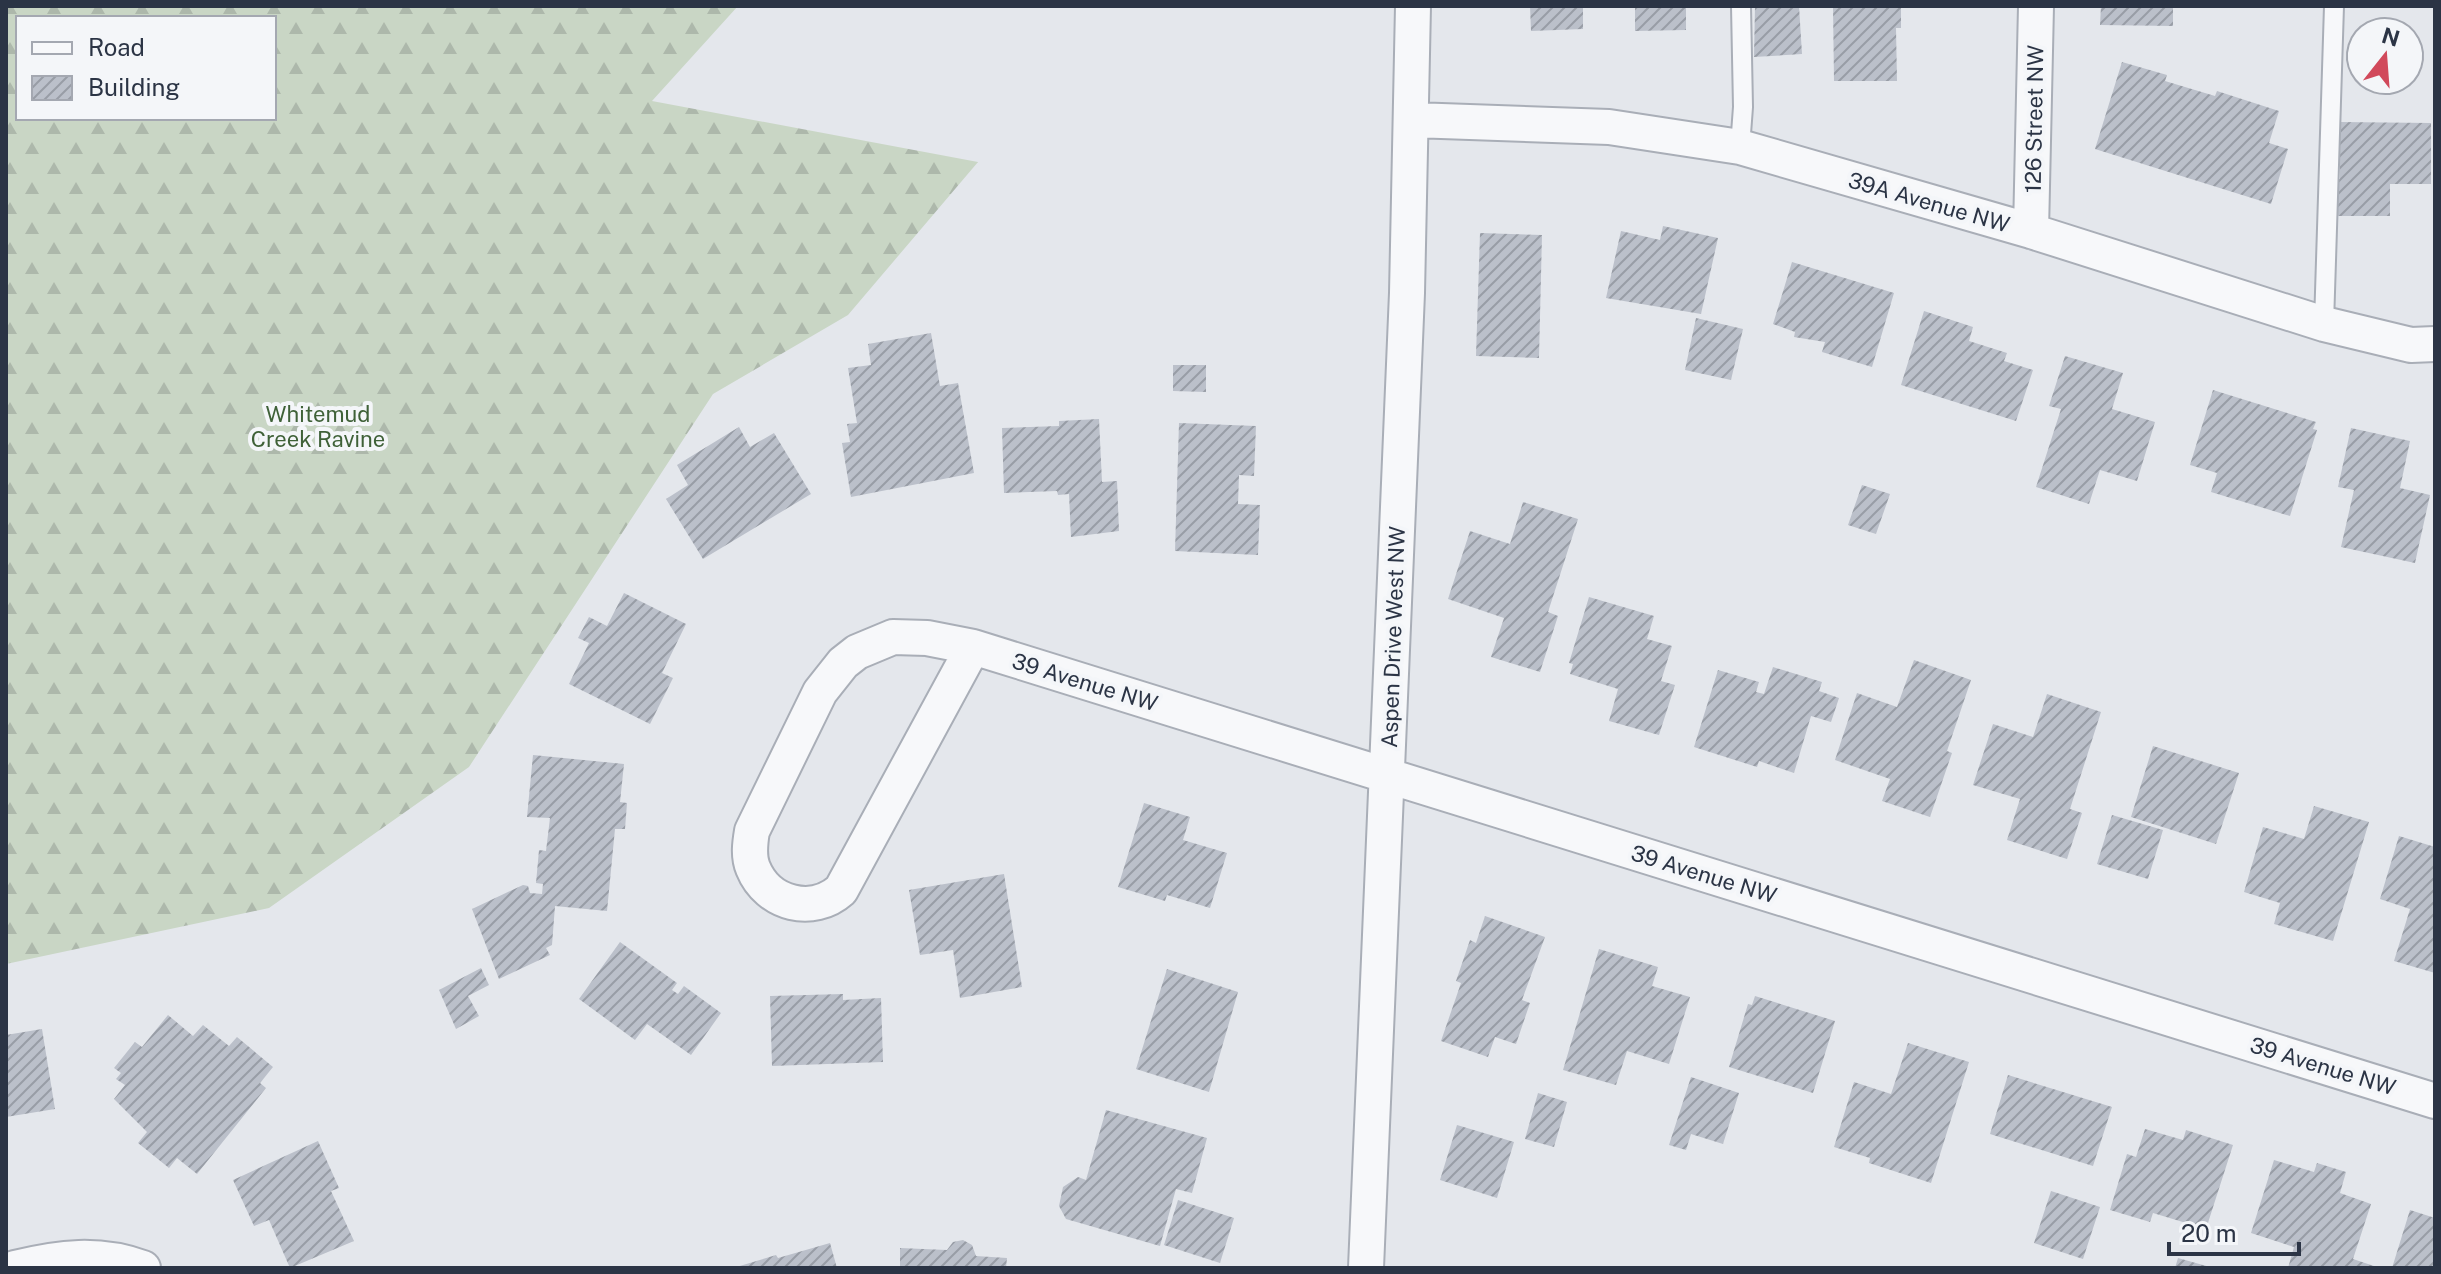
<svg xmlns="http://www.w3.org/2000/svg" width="2441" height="1274" viewBox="0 0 2441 1274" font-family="'Public Sans',sans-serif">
<defs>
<pattern id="forest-firs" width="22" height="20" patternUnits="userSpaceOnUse" patternTransform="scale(2)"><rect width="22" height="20" fill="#c9d6c5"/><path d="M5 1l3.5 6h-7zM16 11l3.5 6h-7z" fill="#adb8ab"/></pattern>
<pattern id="building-hatch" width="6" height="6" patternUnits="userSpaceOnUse" patternTransform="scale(2)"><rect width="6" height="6" fill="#bbc0ca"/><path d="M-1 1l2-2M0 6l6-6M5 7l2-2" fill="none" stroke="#989da6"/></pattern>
</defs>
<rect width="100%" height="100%" fill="#e4e7ec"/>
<!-- forest -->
<path fill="url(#forest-firs)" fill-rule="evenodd" d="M6,6h732l-86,95 326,61 -130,153 -135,79 -244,373 -200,141 -263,56zM18,18h256v100h-256z"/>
<!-- building -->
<path fill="url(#building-hatch)" d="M1530,6h53v23l-52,2z
M1635,6h51v24l-51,1z
M1755,6h44l3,48 -48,3z
M1833,6h68v22h-5l1,53h-63z
M2101,6h72v20l-73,-1z
M2122,62l45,13 -2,6 50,15 2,-5 62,20 -10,32 19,6 -17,55 -176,-55z
M2340,122l91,1v61h-41v32h-57v-37h7z
M1663,226l55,12 -17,76 -95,-16 15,-67 39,9z
M1480,233l62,2 -3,123 -63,-2z
M1792,262l102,31 -22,74 -50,-15 3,-10 -31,-5 1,-5 -22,-8z
M1924,311l49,16 -4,14 38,12 -3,8 29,9 -17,51 -115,-36z
M1696,318l47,11 -12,51 -46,-10z
M931,333l9,53 18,-3 16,90 -123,24 -9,-54 8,-1 -3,-18 10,-1 -9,-55 23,-3 -3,-21z
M2065,356l58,17 -11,36 43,13 -18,59 -37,-11 -11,34 -53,-17 25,-78 -12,-3z
M1173,365h33v27l-33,-1z
M2213,390l103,32 -3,7 4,1 -27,86 -79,-24 6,-19 -27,-8z
M1099,419l3,63 15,-1 2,50 -48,6 -2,-43 -11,1 -1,-4 -53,2 -2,-65 57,-2v-5z
M1179,423l77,3 -2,50 -15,-1 -1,29 22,1 -2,50 -83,-4z
M739,427l11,20 24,-14 37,61 -108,65 -37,-60 22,-14 -11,-20z
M2351,428l59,13 -10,47 30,7 -15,68 -74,-16 13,-57 -16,-3z
M1862,485l28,9 -14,40 -28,-9z
M1523,502l55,17 -30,93 10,4 -18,56 -49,-15 13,-39 -56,-19 22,-68 40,13z
M624,593l62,31 -24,49 11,5 -23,46 -81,-40 20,-41 -11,-5 11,-21 18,9z
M1589,597l65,19 -7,23 25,7 -11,35 14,4 -16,50 -50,-14 9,-32 -48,-15 3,-10 -4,-1z
M1914,660l57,20 -24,71 5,2 -22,64 -48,-16 8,-22 -55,-19 22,-67 40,14z
M1773,667l49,15 -3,9 20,7 -8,24 -20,-6 -17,57 -35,-12 -2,6 -63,-20 24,-77 41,12 -3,10 8,2z
M2047,694l54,18 -31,97 12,4 -15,46 -60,-19 13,-41 -47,-14 20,-61 40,13z
M2153,746l86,27 -23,71 -85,-27z
M533,755l91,9 -4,38 7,1 -2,26h-10l-8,82 -52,-5 -3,39 -6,3 4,7 -51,24 -27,-70 51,-24 5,1 2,7 12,1 1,-10 -7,-1 3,-33 7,1 4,-33 -23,-1z
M1144,803l46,14 -7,23 44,13 -17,55 -43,-13 -2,6 -47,-14z
M2314,806l55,16 -36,119 -59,-17 6,-21 -36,-11 19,-65 41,12z
M2112,815l51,15 -15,49 -51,-15z
M2399,836l36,11v126l-41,-12 16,-52 -30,-10z
M1004,874l18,113 -62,11 -7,-48 -33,5 -11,-65z
M1485,916l60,21 -23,63 8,3 -14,41 -21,-7 -7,20 -47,-16 20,-58 -5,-2 14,-41 6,3z
M620,942l57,41 -5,7 6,4 6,-8 37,27 -30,42 -44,-31 -12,16 -56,-41z
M1599,949l59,18 -6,19 38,11 -21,67 -42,-13 -11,34 -53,-15z
M481,968l8,17 -21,11 11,20 -23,13 -17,-39z
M1167,969l71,23 -29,100 -73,-23z
M843,994v6l38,-2 2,64 -111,4 -2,-70z
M1755,996l80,25 -22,72 -84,-26 19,-63 4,1z
M168,1015l25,21 10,-11 26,21 8,-9 36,30 -13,16 6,5 -69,86 -20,-16 -8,10 -31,-25 9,-11 -33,-33 11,-14 -9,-6 5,-6 -7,-5 21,-26 7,5z
M42,1029l13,80 -49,8v-82z
M1908,1043l61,19 -38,121 -62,-20 1,-5 -36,-11 20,-65 37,12z
M2008,1075l104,32 -19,59 -103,-32z
M1691,1077l48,16 -16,51 -32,-10 -5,16 -17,-5z
M1538,1093l29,9 -13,45 -29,-8z
M1106,1110l101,28 -15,55 -16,-4 -16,57 -94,-27 -7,-13 4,-19 15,-10 8,3z
M1457,1125l57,17 -17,56 -57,-18z
M2145,1129l38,11 3,-10 47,15 -27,84 -53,-16 -3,9 -40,-12 17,-56 9,3z
M318,1141l21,47 -8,3 23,50 -64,27 -21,-48 -15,6 -21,-46z
M2274,1160l40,12 3,-9 29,9 -6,21 31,11 -18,55 27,9h-92l6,-21 -43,-14z
M2051,1191l49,16 -17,52 -49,-16z
M1178,1200l56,18 -14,45 -56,-18z
M2410,1210l25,8v50h-43z
M963,1240l9,5 4,11 31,2 -1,10h-106v-20l47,2 6,-8z
M830,1243l7,25h-104l43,-13 2,3z
M2178,1258l32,9v1h-35z"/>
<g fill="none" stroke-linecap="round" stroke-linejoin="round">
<!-- service casing -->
<g stroke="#a9aeb7" stroke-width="22">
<path id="service" d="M1740,147l3,-40 -2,-101
M2324,324l10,-318"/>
</g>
<!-- minor casing -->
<g stroke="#a9aeb7" stroke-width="38">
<path id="minor" d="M1413,120l196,7 131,20 291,84 293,93 87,21 24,-1
M2031,231l5,-225
M973,647l-46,-9 -34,-1 -36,15 -14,11 -23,29 -68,139c-2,12 -4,25 1,37 15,37 60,47 88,22l132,-243 1462,454
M15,1268c44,-11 84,-16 128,0
M1366,1268l41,-975 6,-287"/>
</g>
<!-- service -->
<use href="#service" stroke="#f7f8fa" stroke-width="18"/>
<!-- minor -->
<use href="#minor" stroke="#f7f8fa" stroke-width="34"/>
</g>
<g text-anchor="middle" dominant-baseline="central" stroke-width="8" stroke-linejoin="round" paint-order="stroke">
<!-- street labels -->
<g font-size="22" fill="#2b3445" stroke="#f4f6f9">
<text transform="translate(2034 119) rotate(-89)">126 Street NW</text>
<text transform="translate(1929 202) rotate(16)">39A Avenue NW</text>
<text transform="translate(1393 637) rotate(-88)">Aspen Drive West NW</text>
<text transform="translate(1085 682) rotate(17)">39 Avenue NW</text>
<text transform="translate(1704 874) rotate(17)">39 Avenue NW</text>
<text transform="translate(2323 1066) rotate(17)">39 Avenue NW</text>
</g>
<!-- park labels -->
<g font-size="22" fill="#3f6138" stroke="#f4f6f9">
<text x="318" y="414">Whitemud<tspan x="318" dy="25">Creek Ravine</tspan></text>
</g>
</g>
<!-- border -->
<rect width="2441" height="1274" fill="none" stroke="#2b3445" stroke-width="16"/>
<!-- legend -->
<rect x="16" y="16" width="260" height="104" fill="#f4f6f9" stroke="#a4a8b1" stroke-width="2"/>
<rect x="32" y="42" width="40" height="12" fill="#f7f8fa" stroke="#a4a8b1" stroke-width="2"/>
<text x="88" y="56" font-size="24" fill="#2b3445">Road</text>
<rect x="32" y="76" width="40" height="24" fill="url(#building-hatch)" stroke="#a4a8b1" stroke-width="2"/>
<text x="88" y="96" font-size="24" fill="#2b3445">Building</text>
<!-- north arrow -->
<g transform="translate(2385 56) rotate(17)"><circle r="38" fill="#f4f6f9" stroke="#a4a8b1" stroke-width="2"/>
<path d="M0-6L14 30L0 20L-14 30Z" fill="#d1495b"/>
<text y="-12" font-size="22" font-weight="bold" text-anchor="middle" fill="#2b3445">N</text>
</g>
<!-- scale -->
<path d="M2169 1242v12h130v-12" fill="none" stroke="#2b3445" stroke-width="4"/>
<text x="2181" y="1242" font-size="24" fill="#2b3445" stroke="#f4f6f9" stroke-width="6" paint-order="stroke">20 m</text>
</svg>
